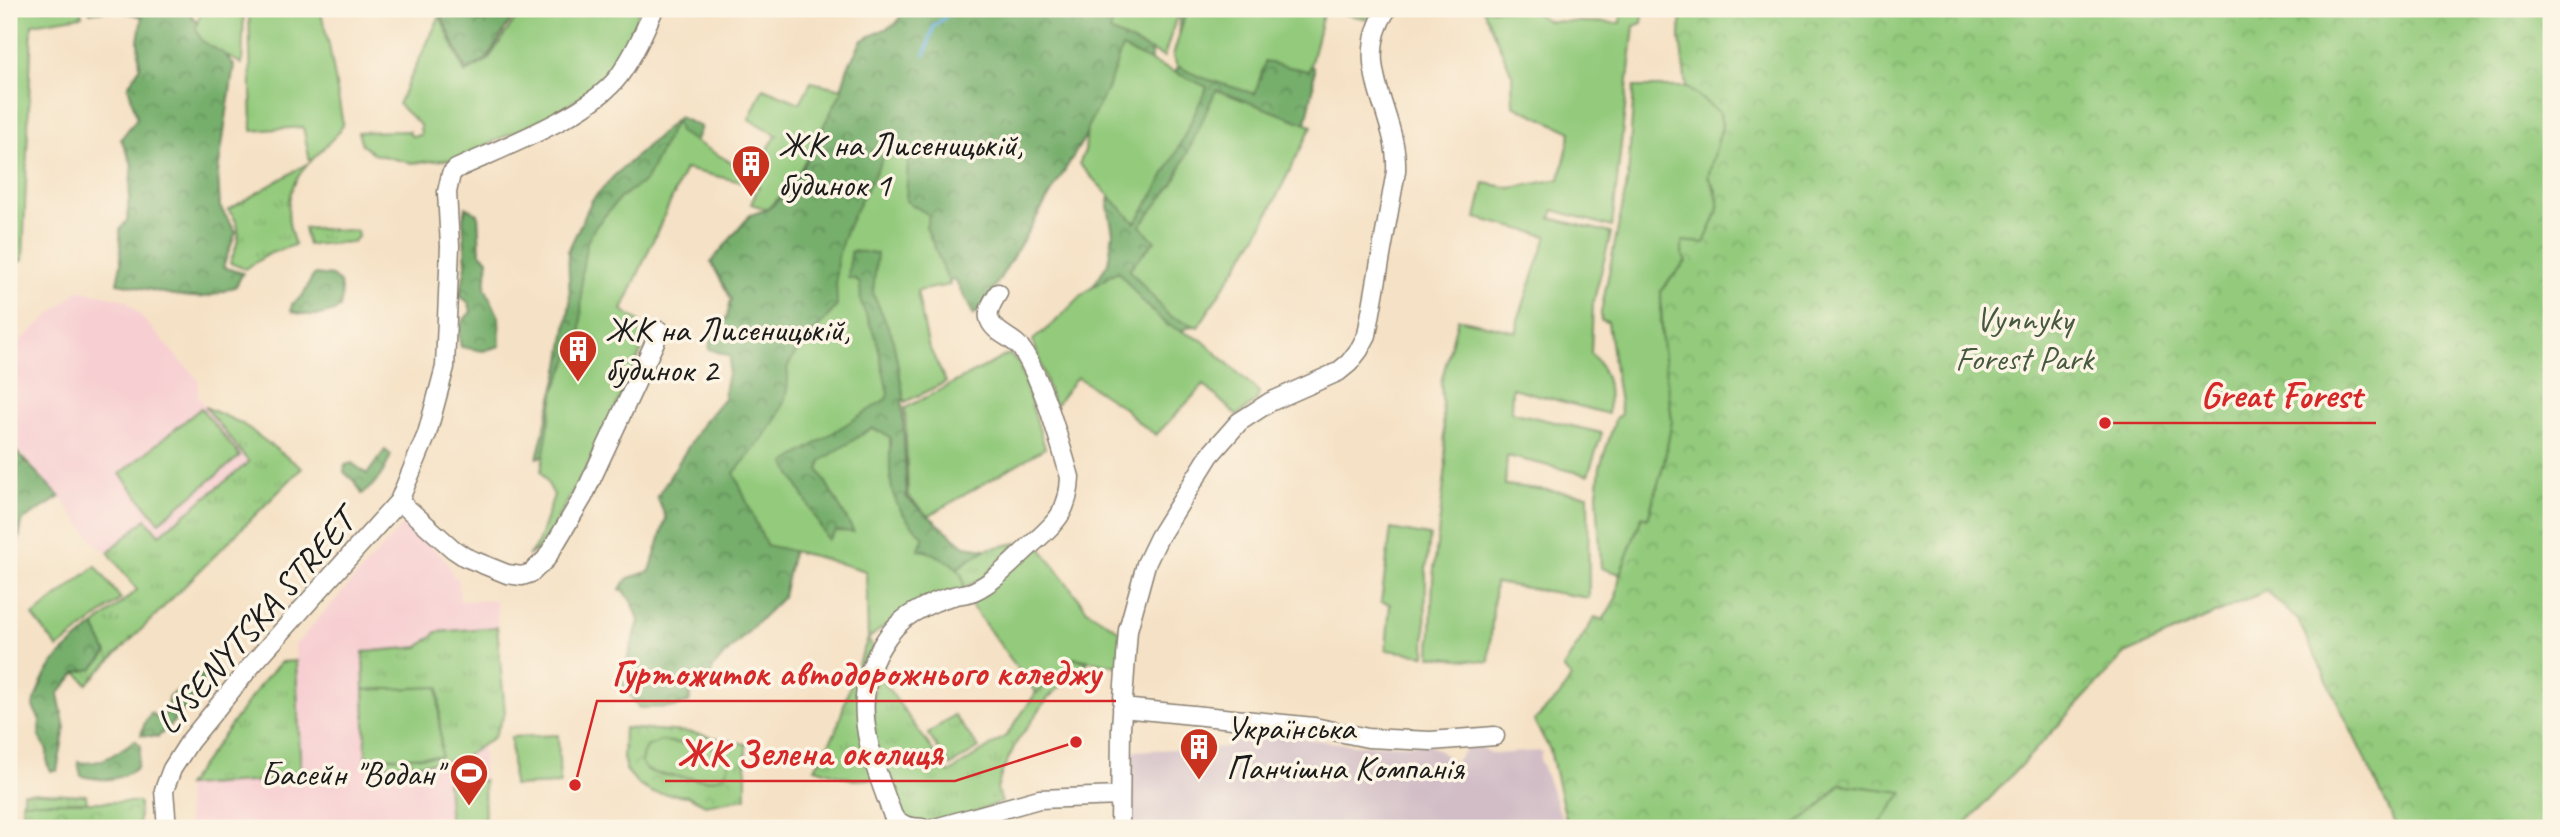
<svg xmlns="http://www.w3.org/2000/svg" width="2560" height="837" viewBox="0 0 2560 837" font-family="Caveat,sans-serif">
<defs>
<pattern id="grass-tufts" width="24" height="20" patternUnits="userSpaceOnUse" patternTransform="scale(1.75)"><rect width="24" height="20" fill="#93ca7c"/><path d="M3 7l-1-3M5 7V3M7 7l1-3M15 17l-1-3M17 17v-4M19 17l1-3" fill="none" stroke="#7ead6b"/></pattern>
<pattern id="forest-crowns" width="20" height="18" patternUnits="userSpaceOnUse" patternTransform="scale(1.75)"><rect width="20" height="18" fill="#76ae6c"/><path d="M2 6a3 3 0 1 1 6 0M12 15a3 3 0 1 1 6 0" fill="none" stroke="#608d58"/></pattern>
<pattern id="park-crowns" width="20" height="18" patternUnits="userSpaceOnUse" patternTransform="scale(1.75)"><rect width="20" height="18" fill="#93ca7c"/><path d="M2 6a3 3 0 1 1 6 0M12 15a3 3 0 1 1 6 0" fill="none" stroke="#7ead6b"/></pattern>
</defs>
<rect width="100%" height="100%" fill="#fcf5e5"/>
<filter id="ink" filterUnits="userSpaceOnUse"><feTurbulence type="fractalNoise" baseFrequency=".0143" numOctaves="2"/><feDisplacementMap in="SourceGraphic" scale="14" xChannelSelector="R" yChannelSelector="G"/><feConvolveMatrix kernelMatrix="1 2 1 2 8 2 1 2 1" color-interpolation-filters="sRGB"/></filter>
<filter id="wash" filterUnits="userSpaceOnUse"><feTurbulence type="fractalNoise" baseFrequency=".00686" numOctaves="4" result="noise"/><feDisplacementMap in="SourceGraphic" scale="28" xChannelSelector="R" yChannelSelector="G"/><feGaussianBlur stdDeviation="1.57" result="paint"/><feColorMatrix in="noise" values="0 0 0 0 0 0 0 0 0 0 0 0 0 0 0 0 0 1.4 0 .05"/><feComposite in="paint" operator="in"/></filter>
<g filter="url(#wash)">
<rect width="100%" height="100%" fill="#f5e1c5"/>
<!-- built -->
<path fill="#f7cfd2" d="M79,290l47,10 72,80v17l51,65 -91,73 -12,-15 -38,32 -10,-5 -38,-50 -51,-57v-78l6,-17z
M406,521l41,41 7,15h4l2,24 36,-1 9,113 -11,24 -11,8 2,83h-297l-2,-42 78,-106 17,-18 15,-1 -1,-16z"/>
<!-- industrial -->
<path fill="#d2bdc6" d="M1247,731l107,14 75,-1 26,18 17,-20 20,12 50,-3 -2,9 26,68h-439l1,-77 100,-4v-8h13z"/>
<!-- grass -->
<path fill="url(#grass-tufts)" stroke="#58734c" stroke-width="2" d="M310,162c-24,24 -27,52 -15,83l-24,8 -26,16 -15,-6c8,-19 15,-36 -2,-53z
M304,228l53,3 1,6 -5,5 -45,3z
M205,407l36,16 61,45 -215,216 -10,-12 17,-46 43,-36 -29,-38 38,-33 13,16 90,-73z
M1017,543l-35,36 -18,9 -3,-15 -4,-5 29,-19z
M497,627l8,86 -11,24 -37,25 -83,4 -8,-8 75,-2 -2,-68 -75,2 -1,-38 56,-5 18,-15z
M868,639l4,7 -12,39 14,94 -20,1 -39,-12 21,-37 17,-55z
M1075,658l13,4 -40,36 -32,45 -14,29 -5,17 5,13c-28,10 -68,32 -97,16l-30,-75 -2,-44 4,-26 72,100 58,-38 29,-42z
M296,661l5,118 -115,7 78,-106 17,-18z
M954,715l25,33 -29,18 -22,-32z
M23,792l63,3 2,20 -64,5z"/>
<!-- forest -->
<path fill="url(#forest-crowns)" stroke="#496544" stroke-width="2" d="M89,9h104l-1,7 42,49 -16,108 2,34 16,25 -13,35 20,6 -7,13c-10,4 -22,10 -32,11 -29,2 -58,-10 -87,-14l4,-19 -1,-34 7,-10 5,-56 -11,-25 16,-21 -9,-32 12,-19 -2,-26 4,-24 -25,-8 -27,4z
M445,9h77l-14,15 -21,35 -21,12 -24,-54z
M904,9h244l5,82 -34,-11 -135,225 -10,10 -19,-35 -41,10 9,55 19,36 -40,20 5,97 58,48 21,3 -29,19 -32,-18 -115,5 -17,-4 -10,46 -68,68 -9,18 -15,10 -2,9 -13,5 -37,1 -19,-25 19,-62 -7,-20 -12,-12 8,-11 22,-7 16,-53 -9,-21 46,-74 21,-25c0,-15 6,-25 6,-42l-21,-7 3,-15 15,-16 4,-19 -20,-37 39,-47 18,-6 24,-21 47,-92 9,-29 14,-27 34,-16z
M1179,9h137l-19,47 17,12 -1,22 -8,38 -53,114 -58,84 -52,18 -71,-24 37,-57 5,-30 -5,-27 6,-28 57,-85 9,-36z
M679,117l22,10 -27,68 -43,44 -67,209 -27,10 23,-92 10,-63 -2,-52 24,-51 21,-23z
M466,207l12,7 2,39 8,6 -3,29 14,29 1,29 -17,5 -22,-4c-4,-16 -2,-24 10,-35l-2,-9 -9,-7 6,-31 -3,-46z
M315,274l17,2 8,7 2,14 -2,11c-15,9 -32,9 -49,3l1,-7c20,-14 11,-16 23,-30z
M9,444l51,53 -38,24 -3,18 -10,11z
M385,450l6,5c-7,17 -13,28 -29,39l-7,-12 -11,-10 1,-7 7,-2 15,11z
M94,626l13,27 -14,16 -16,3 -19,22 7,34 -8,43h-6l-4,-7v-14l-8,-13 1,-17 -7,-13c10,-41 29,-56 61,-81z
M207,669l1,6c-14,23 -30,44 -50,62l-17,-2 4,-13 6,-9 8,6 7,-8 3,-15 26,-14z
M135,740l6,6 -4,22c-21,14 -32,13 -56,8l-3,-14c24,4 38,-9 57,-22z"/>
<!-- park -->
<path fill="url(#park-crowns)" stroke="#58734c" stroke-width="2" d="M1681,9h870v819h-153l-100,-208 -32,-29 -141,63 -163,174h-394l-18,-78 -16,-29 27,-27 10,-17 -8,-9 32,-51 8,3 13,-22 4,-24 22,-58 6,2 16,-55 -3,-173 25,-29 -4,-8v-12l22,1 13,-50 -9,-15 14,-51 -3,-13 -33,-26 -6,-49z
M624,728l64,4 58,12v54l-41,7 -17,-9 -35,-3 -13,-7 -14,-16 -3,-12z
M22,802h117v26h-117z"/>
<!-- garden -->
<path fill="#93ca7c" stroke="#58734c" stroke-width="2" d="M9,9h72l1,7 -50,8 -9,236 -14,6z
M201,9h43l-2,55 -40,-23 -6,-11z
M249,9h71l9,36 14,79 -4,8 -29,30 -7,-35 -51,4z
M526,9h113l-4,15 3,2 -43,63 -46,27 -93,43 -45,4 -37,-9 -12,-9 -4,-13 51,-1 2,5 10,-1 -1,-10 -22,-21 42,-88 25,57 23,-13 23,-35z
M1117,9h62l-15,48 -54,-26z
M1187,9h191l-4,11 -50,-10 -15,61 -44,-9 -10,32 -55,-17 -23,-11 -4,-10z
M1483,9h45l20,12 72,2 2,-14h22l-2,14 -8,3 -22,201 -58,-17 -3,8 60,15 -18,71 -2,49c18,21 19,34 17,61l-96,-26 -1,24 91,21 -14,42 -81,-19 -2,29 83,10 1,103 -94,-15 -6,79 -59,-6 3,-78 13,-112 -5,-84 17,-63 59,13 1,-12 29,-84 -71,-18 8,-35 27,5 49,-9 11,-47 -58,-27 -1,-31z
M1122,48l85,39c-22,47 -42,93 -72,136l-56,-59 6,-13 2,-23 20,-38z
M811,82l32,7 -52,98 -24,22 -16,-5 8,-18 -74,-17 -63,141 17,11 3,14 -1,17 -52,112 -48,83 -13,9 10,-13 16,-48 -13,-24 14,-82 26,-57 1,-61 5,-29 8,-15 26,-30 25,-17 30,-60 3,12 72,42 26,-39 -28,-16 14,-31 37,15z
M1634,87h52l34,26 2,13 -14,51c19,31 8,36 -4,66l-22,-2v12l4,8 -25,29v43l11,88 -8,42 -16,55 -6,-2 -22,58 -19,-6 -4,-74 3,-27 16,-50 4,-1 1,-5 -13,-89 -7,-1v-9l27,-134z
M1216,90l96,36 -53,106 -61,95 -29,-11 -40,-47 26,-28 -15,-15 34,-43z
M886,151l22,5 -2,45 23,14 -3,12 24,58 -33,6 11,54 18,37 -41,20 -13,-67 -19,-41 4,-41 -26,-2 -3,27 7,1 5,5 1,19 16,38 11,53 -2,5 -101,64 43,77 8,-9 18,1 -35,-62 2,-9 51,-33 18,9c0,49 -4,65 34,100l-6,13c11,0 35,12 41,21 4,4 4,11 5,17l-64,26 -32,25 -2,-68 -56,-16 -44,-10 -32,-72c23,-28 61,-64 53,-105l8,-14 42,-48c0,-16 -3,-34 1,-49 8,-38 33,-71 48,-106z
M1118,271l25,31 24,23 35,15 57,52 -2,8 -20,16 -33,-31 -48,50 -18,-13 -14,-14 -47,-31 -23,30 -21,-67 22,-18 29,-29z
M1009,354l10,9 26,85 -117,68 -20,-20 -3,-88z
M201,408l39,48 -81,66 -39,-48z
M1391,529l39,7 -4,34 -1,85 -39,-5 4,-46 -9,-2z
M1040,547l47,63 39,25 -3,32 -48,-9 -39,35 -69,-93z
M96,566l25,33 -63,49 -25,-32z
M438,687l3,69 -75,2 -2,-68z
M558,735l2,49 -47,2 -2,-49z
M661,741l59,7 9,13c-1,6 -1,11 -7,15 -10,7 -28,2 -39,1 -18,-2 -54,-1 -37,-30z
M484,780l1,48h-35l-3,-46z
M1840,784l63,8 -26,36h-89l28,-18z"/>
<g fill="none" stroke-linecap="round" stroke-linejoin="round">
<!-- stream -->
<path stroke="#6ab0e0" stroke-width="3.5" d="M925,55l9,-29 21,-17"/>
</g>
</g>
<g filter="url(#ink)">
<g fill="none" stroke-linecap="round" stroke-linejoin="round">
<!-- minor casing -->
<g stroke="#887e70" stroke-width="21">
<path id="minor" d="M399,501l54,48 12,8 42,17 15,2 9,-3 15,-14 37,-62 77,-166
M1122,708l192,19 54,11 63,3 64,-5
M167,828l-3,-38 8,-21 18,-28 61,-75 148,-165 28,-67 18,-67 5,-121 -3,-54 4,-18 5,-5c45,-21 134,-54 163,-93 15,-21 25,-44 35,-67
M922,828c-12,-1 -20,-1 -29,-12 -20,-55 -46,-112 -12,-169 8,-14 18,-26 32,-34 12,-7 26,-14 40,-17 7,-2 14,-2 21,-5 22,-10 40,-31 58,-47 24,-21 37,-33 38,-67 -12,-40 -25,-90 -47,-126 -7,-13 -31,-18 -34,-33 -2,-9 5,-18 9,-25
M935,828l104,-29 81,-3
M1120,828l1,-101 7,-97 18,-66 13,-27 51,-82 29,-33 31,-20 68,-30 11,-9 10,-13 8,-15 29,-164c3,-57 -47,-105 -9,-162"/>
</g>
<!-- minor -->
<use href="#minor" stroke="#fff" stroke-width="18"/>
</g>
</g>
<!-- icons -->
<defs>
<g id="building-pin" transform="scale(2.0125)"><path d="M0 17L-7.5 6A9.5 9.5 0 1 1 7.5 6Z" fill="#c8321e" stroke="#fcf5e5"/><path d="M-4-6H4V6H1V3H-1V6H-4ZM-2.5-4.3h1.7v1.8h-1.7ZM.8-4.3h1.7v1.8H.8ZM-2.5-1h1.7V.8h-1.7ZM.8-1h1.7V.8H.8Z" fill="#fff"/></g>
<g id="stadium-pin" transform="scale(2.0125)"><path d="M0 17L-7.5 6A9.5 9.5 0 1 1 7.5 6Z" fill="#c8321e" stroke="#fcf5e5"/><path d="M0-5a6.5 5 0 1 0 0 10a6.5 5 0 1 0 0-10ZM-3.5-1.8h7v3.6h-7Z" fill="#fff"/></g>
</defs>
<g fill-rule="evenodd">
<use href="#building-pin" x="751" y="164"/>
<use href="#building-pin" x="578" y="349"/>
<use href="#building-pin" x="1199" y="747"/>
<use href="#stadium-pin" x="469" y="773"/>
</g>
<g text-anchor="middle" dominant-baseline="central" stroke-width="7" stroke-linejoin="round" paint-order="stroke">
<!-- poi labels -->
<g font-size="35" fill="#1c1c1c" stroke="#fcf5e5" text-anchor="start">
<text x="778" y="144">ЖК на Лисеницькій,<tspan x="778" dy="40">будинок 1</tspan></text>
<text x="605" y="329">ЖК на Лисеницькій,<tspan x="605" dy="40">будинок 2</tspan></text>
<text x="1226" y="727">Українська<tspan x="1226" dy="40">Панчішна Компанія</tspan></text>
<text x="442" y="773" text-anchor="end">Басейн "Водан"</text>
</g>
<!-- park labels -->
<g font-size="35" fill="#46593e" stroke="#fcf5e5">
<text x="2024" y="318">Vynnyky<tspan x="2024" dy="40">Forest Park</tspan></text>
</g>
<!-- street labels -->
<g font-size="35" fill="#1c1c1c" stroke="#fcf5e5">
<text transform="translate(255 622) rotate(-49)">LYSENYTSKA STREET</text>
</g>
</g>
<!-- callouts -->
<path fill="none" stroke="#d62828" stroke-width="2.5" d="M2105 423L2186 423H2376M575 785L597 701H1116M1076 742L955 781H665"/>
<g fill="#d62828" stroke="#fcf5e5" stroke-width="2.5">
<circle cx="2105" cy="423" r="7"/>
<circle cx="575" cy="785" r="7"/>
<circle cx="1076" cy="742" r="7"/>
</g>
<g font-size="37" text-anchor="middle" font-weight="bold" fill="#d62828" stroke="#fcf5e5" stroke-width="7" stroke-linejoin="round" paint-order="stroke">
<text x="2281" y="407">Great Forest</text>
<text x="856" y="685">Гуртожиток автодорожнього коледжу</text>
<text x="810" y="765">ЖК Зелена околиця</text>
</g>
<!-- margin -->
<rect width="2560" height="837" fill="none" stroke="#fcf5e5" stroke-width="35"/>
</svg>
